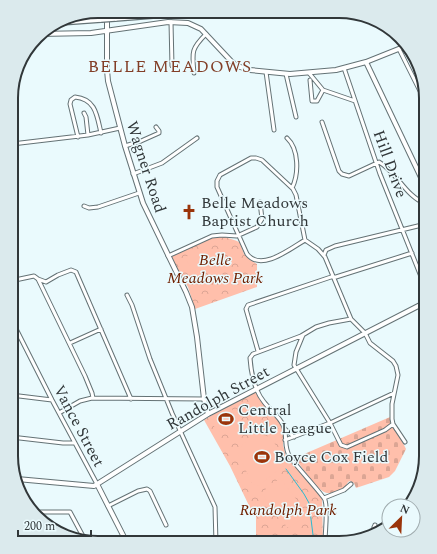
<svg xmlns="http://www.w3.org/2000/svg" width="437" height="554" viewBox="0 0 437 554" font-family="Spectral,serif">
<defs>
<pattern id="cemetery-stones" width="16" height="16" patternUnits="userSpaceOnUse"><rect width="16" height="16" fill="#ffbfab"/><path d="M2 7V4a2 2 0 0 1 4 0v3zM10 15v-3a2 2 0 0 1 4 0v3z" fill="#dba594"/></pattern>
<pattern id="park-crowns" width="20" height="18" patternUnits="userSpaceOnUse"><rect width="20" height="18" fill="#ffbfab"/><path d="M2 6a3 3 0 1 1 6 0M12 15a3 3 0 1 1 6 0" fill="none" stroke="#dba594"/></pattern>
</defs>
<rect width="100%" height="100%" fill="#eafafd"/>
<!-- cemetery -->
<path fill="url(#cemetery-stones)" d="M390,417l16,32 -11,22 -6,6 -33,11 -2,-5 -4,-2 -2,1 -3,6c-5,2 -12,6 -18,5 -9,-1 -26,-27 -32,-35z"/>
<!-- park -->
<path fill="url(#park-crowns)" d="M222,236l15,5 3,2 4,11 5,5 8,5v23l-62,22 -7,-22 -17,-28 1,-3 42,-19z
M255,391l9,13 16,17 4,11 -1,13 3,11 36,42 1,45h-67v-28l-3,-1 -23,-48 -26,-46 29,-18z"/>
<!-- garden -->
<path fill="#ffbfab" d="M201,252l9,2 8,7 -17,15 -2,1 -15,-19 9,-5z
M230,409h2l8,13 3,9c-13,6 -25,3 -32,-9l6,-7z
M260,434l10,3 3,4 14,22 -29,23 -6,-2 -15,-33 10,-11z
M280,478l26,34v4l-17,12 -2,-1 -2,-2 1,-1 -25,-31z"/>
<g fill="none" stroke-linecap="round" stroke-linejoin="round">
<!-- stream -->
<path stroke="#2abbd2" stroke-width="1" d="M286,469l18,25 5,9 5,40"/>
<!-- street casing -->
<g stroke="#647275" stroke-width="5">
<path id="street" d="M171,22l1,44
M399,49l27,54
M344,68l36,106 46,115
M266,72l8,58
M194,73c-2,-21 -3,-24 12,-39
M309,73l14,17 32,11
M286,74l10,43
M310,80l2,21h5l6,-11
M84,113l2,4 2,18
M322,122l17,49 3,3 7,2 30,-14c18,10 26,34 47,42
M78,137l-8,-33 1,-4 4,-3c21,2 22,19 26,36
M287,138c12,11 12,36 5,50
M12,144l76,-9 32,-7
M125,146l16,-5 18,-8v-2l-3,-4
M251,158h5l6,2 31,29 3,6 9,45c-15,9 -44,32 -58,14l-30,-67v-6l3,-6z
M133,174l29,-11 35,-25
M420,174l6,-2
M84,206l5,2 9,-1 41,-14
M305,240l13,9 7,8 26,62 14,14 5,10 23,18 3,5 2,9 -6,29v15l1,5 12,18
M324,255l2,-5 9,-4 91,-22
M168,256l44,-20 10,-1 15,1 20,-9 5,-8 -2,-17
M38,279l47,97 7,17 1,5
M15,280l19,-4 4,3 8,3 12,-7 13,-5 5,2 55,127
M127,295l5,10 18,54 22,54 43,94 1,36
M11,313l4,-33 -4,-11
M11,319l41,81 45,84
M303,335l-7,17 -2,13 36,58 11,22 6,2 38,-17 8,-6
M70,343l31,-14
M258,351l-12,-42 2,-4 83,-28h5l76,-24
M11,395l41,5
M59,413l21,-12 12,-3 112,1
M285,429l9,8
M11,437l52,6h12
M285,440l45,-17 64,-30
M324,498l20,-8 7,-6
M108,506l30,-15 9,-2 3,2 16,34
M35,512h35l15,28
M375,525l2,8
M373,534l1,-7 1,-2
M325,543c0,-12 3,-33 0,-43 -1,-4 -30,-35 -35,-43 -7,-10 -2,-21 -7,-32 -4,-9 -13,-15 -19,-23 -9,-11 -13,-30 -14,-44l3,-4 48,-18 15,-9 13,-4 22,-4"/>
</g>
<!-- secondary casing -->
<g stroke="#647275" stroke-width="6">
<path id="secondary" d="M107,15v55l1,11 17,65 18,57 43,89 6,15 5,30 7,62 4,15
M39,34l52,-1 77,-11 20,1 13,6 30,32 6,5 13,4 40,4 46,-4 30,-8 40,-16
M366,62l60,126
M17,479l77,7 114,-72 218,-112
M97,484l30,59"/>
</g>
<!-- highway casing -->
<g stroke="#647275" stroke-width="8">
<path id="highway" d="M115,18l38,-3
M59,22l42,-3"/>
</g>
<!-- street -->
<use href="#street" stroke="#fff" stroke-width="3"/>
<!-- secondary -->
<use href="#secondary" stroke="#fff" stroke-width="4"/>
<!-- highway -->
<use href="#highway" stroke="#fff" stroke-width="5.5"/>
<!-- highway-bridge casing -->
<g stroke="#647275" stroke-width="8" stroke-linecap="butt">
<path id="highway-bridge" d="M101,19l14,-1"/>
</g>
<!-- highway-bridge -->
<use href="#highway-bridge" stroke="#fff" stroke-width="5.5"/>
</g>
<!-- icons -->
<defs>
<g id="church-bare" transform="scale(1.2)"><path d="M-1.2-6h2.4v3.5h3.3v2.4h-3.3V6h-2.4V-.1h-3.3v-2.4h3.3Z" fill="#9a340a" stroke="#eafafd" stroke-width="2.5" paint-order="stroke"/></g>
<g id="stadium-bare" transform="scale(1.2)"><path d="M0-5a6.5 5 0 1 0 0 10a6.5 5 0 1 0 0-10ZM-3.5-1.8h7v3.6h-7Z" fill="#9a340a" stroke="#eafafd" stroke-width="2.5" paint-order="stroke"/></g>
</defs>
<g fill-rule="evenodd">
<use href="#church-bare" x="189" y="212"/>
<use href="#stadium-bare" x="226" y="419"/>
<use href="#stadium-bare" x="262" y="457"/>
</g>
<g text-anchor="middle" dominant-baseline="central" stroke-width="3" stroke-linejoin="round" paint-order="stroke">
<!-- street labels -->
<g font-size="16" fill="#313739" stroke="#eafafd">
<text transform="translate(390 164) rotate(70)">Hill Drive</text>
<text transform="translate(146 167) rotate(72)">Wagner Road</text>
<text transform="translate(218 398) rotate(-29)">Randolph Street</text>
<text transform="translate(79 426) rotate(62)">Vance Street</text>
</g>
<!-- poi labels -->
<g font-size="16" fill="#313739" stroke="#eafafd" text-anchor="start">
<text x="201" y="203">Belle Meadows<tspan x="201" dy="18">Baptist Church</tspan></text>
<text x="238" y="410">Central<tspan x="238" dy="18">Little League</tspan></text>
<text x="274" y="457">Boyce Cox Field</text>
</g>
<!-- park labels -->
<g font-size="16" font-style="italic" fill="#702000" stroke="#eafafd">
<text x="215" y="260">Belle<tspan x="215" dy="18">Meadows Park</tspan></text>
<text x="288" y="510">Randolph Park</text>
</g>
<!-- neighbourhood labels -->
<g font-size="17" letter-spacing="1" fill="#823e27" stroke="#eafafd">
<text x="170" y="67">BELLE MEADOWS</text>
</g>
</g>
<!-- crop -->
<path d="M0 0H437V554H0ZM98 18H339A80 80 0 0 1 419 98V456A80 80 0 0 1 339 536H98A80 80 0 0 1 18 456V98A80 80 0 0 1 98 18Z" fill="#dbeaed" fill-rule="evenodd"/>
<path fill="none" stroke="#313739" stroke-width="2" d="M98 18H339A80 80 0 0 1 419 98V456A80 80 0 0 1 339 536H98A80 80 0 0 1 18 456V98A80 80 0 0 1 98 18Z"/>
<!-- north arrow -->
<g transform="translate(401 518) rotate(24)"><circle r="19" fill="#eafafd" stroke="#a0acaf"/>
<path d="M0-3L7 15L0 10L-7 15Z" fill="#9a340a"/>
<text y="-6" font-size="11" font-weight="bold" text-anchor="middle" fill="#313739">N</text>
</g>
<!-- scale -->
<path d="M18 530v6h73v-6" fill="none" stroke="#313739" stroke-width="2"/>
<text x="24" y="530" font-size="12" fill="#313739" stroke="#eafafd" stroke-width="3" paint-order="stroke">200 m</text>
</svg>
